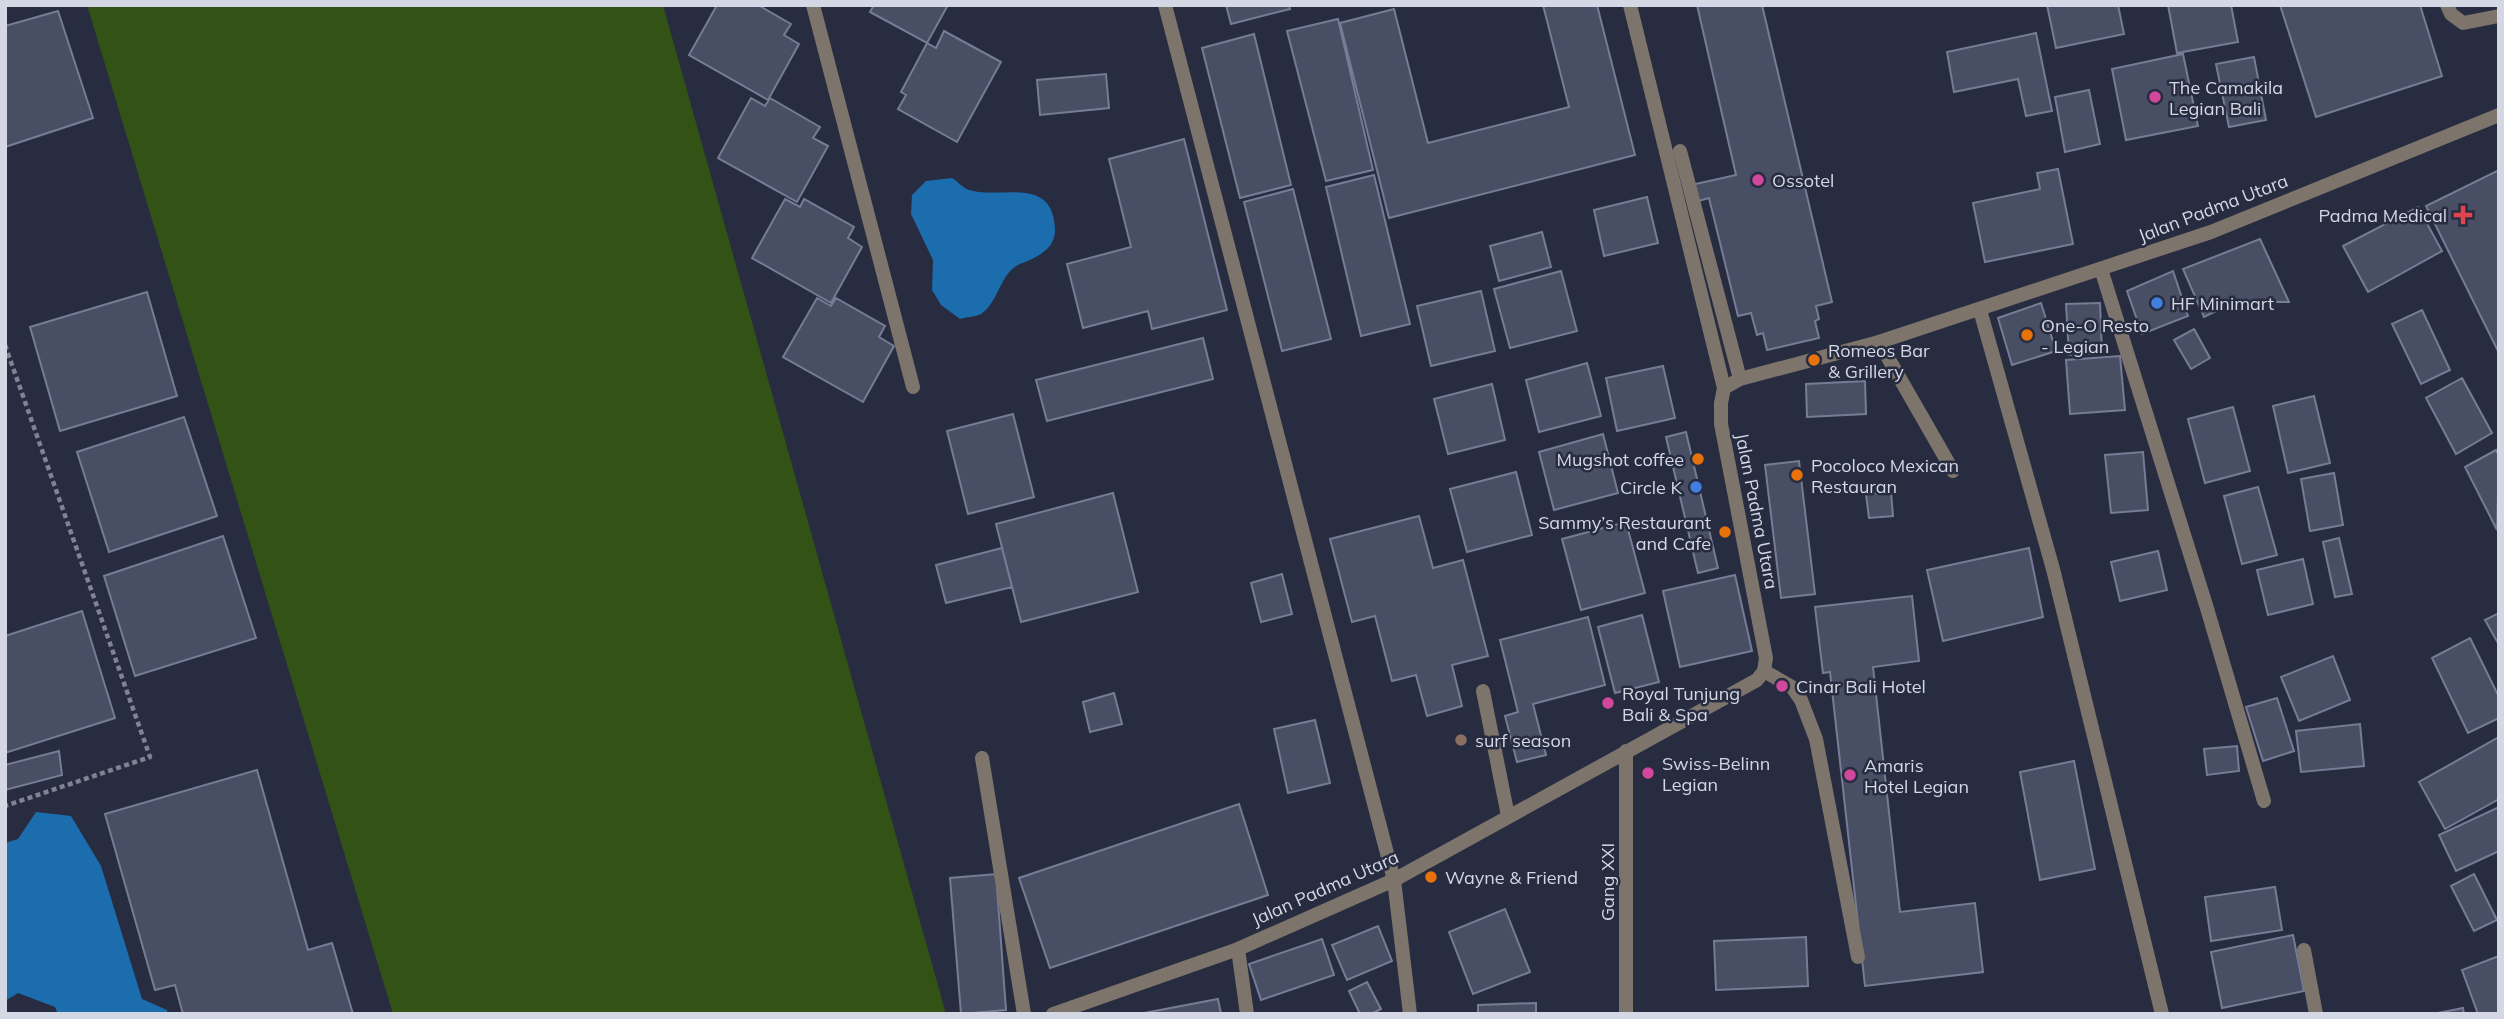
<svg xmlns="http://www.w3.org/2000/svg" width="2504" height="1019" viewBox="0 0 2504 1019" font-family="Mulish,sans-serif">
<rect width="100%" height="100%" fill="#272c40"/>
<!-- green -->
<path fill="#325315" d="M87,5h576l283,1009h-553z"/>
<!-- water -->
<path fill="#1c6dad" d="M952,178c5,3 11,10 17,12 30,10 84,-16 86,39 1,20 -19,29 -35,35 -20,8 -21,38 -39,50 -6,3 -15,3 -21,5l-19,-14 -9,-15 1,-30 -22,-46 1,-19 14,-14z
M36,812l35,4 30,50 41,133 25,11 1,4h-110l-3,-7 -37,-14 -13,8v-158l13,-4z"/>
<!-- building -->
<path fill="#484e64" stroke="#767c95" stroke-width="2" d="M717,5h41l33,19 -7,11 15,9 -31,56 -79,-45z
M874,5h74l-21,38 -57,-31z
M1226,5h63l1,4 -59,15z
M1543,5h54l38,150 -246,63 -49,-195 54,-14 34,134 141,-36z
M1697,5h65l70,297 -16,4 3,13 -4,2 4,17 -52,12 -4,-17 -6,2 -6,-22 -13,3 -29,-118 -14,4 -4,-17 45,-10z
M2047,5h71l6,29 -68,14z
M2168,5h63l7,37 -61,11z
M2280,5h140l22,71 -126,41z
M58,11l35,107 -88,29v-121z
M1338,19l35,151 -47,11 -39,-150z
M944,31l57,31 -44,80 -59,-33 8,-14 -5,-3 26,-49 9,5z
M2036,33l16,78 -26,5 -8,-37 -64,13 -7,-40z
M1254,34l37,151 -51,13 -38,-150z
M2183,54l15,72 -72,14 -14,-71z
M2254,57l12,63 -37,7 -13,-63z
M1106,74l3,34 -69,7 -3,-35z
M2089,90l11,54 -35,8 -10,-55z
M751,98l14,8 5,-8 50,29 -7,11 15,8 -31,56 -79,-44z
M1184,139l43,171 -75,19 -4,-18 -65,17 -16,-64 64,-17 -22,-88z
M2058,169l15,75 -88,18 -12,-59 67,-14 -3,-16z
M2499,170v183l-73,-147z
M1374,175l36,149 -49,12 -35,-149z
M1293,189l38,150 -49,12 -38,-149z
M1647,197l11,46 -54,13 -10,-46z
M785,199l15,8 4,-8 50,28 -6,11 14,9 -31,56 -79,-45z
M2418,207l24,44 -74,41 -25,-46z
M1542,232l9,35 -52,14 -9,-35z
M2260,239l29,63h-54l-31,15 -21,-48z
M1561,271l16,60 -67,17 -16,-59z
M2173,271l15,45 -46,18 -15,-43z
M1481,291l14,60 -64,15 -14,-60z
M147,292l30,104 -117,35 -30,-104z
M817,298l14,8 5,-8 49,28 -6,11 15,9 -31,56 -80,-45z
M2041,303l15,48 -44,14 -14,-47z
M2100,303l2,50 -33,2 -3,-51z
M2422,310l28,60 -29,14 -29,-60z
M2194,329l16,29 -19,11 -17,-29z
M1203,338l10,41 -166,42 -11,-41z
M2120,356l5,54 -55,4 -4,-54z
M1587,363l14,53 -62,16 -13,-52z
M1663,366l12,52 -58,13 -11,-53z
M2462,378l30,55 -36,21 -30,-56z
M1865,381l1,33 -59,3 -1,-33z
M1492,384l13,56 -57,14 -14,-55z
M2314,396l16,67 -42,10 -15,-67z
M2233,407l17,64 -45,12 -17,-64z
M1013,414l21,83 -66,17 -21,-83z
M184,417l33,99 -108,36 -32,-100z
M1686,432l32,136 -20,5 -32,-136z
M1603,434l15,59 -64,17 -15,-58z
M2496,450l3,6 -2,74 -32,-63z
M2143,452l5,58 -37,3 -6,-58z
M1799,461l16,133 -34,4 -16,-133z
M1516,472l16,63 -65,17 -17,-63z
M2334,473l9,52 -33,6 -9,-52z
M2258,487l19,68 -35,9 -18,-68z
M1891,492l2,24 -24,2 -3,-24z
M1113,493l25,99 -117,30 -25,-98z
M1419,516l14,52 30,-8 25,96 -36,9 10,41 -35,10 -11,-41 -24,6 -17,-65 -23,6 -22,-83z
M1626,522l19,71 -64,17 -19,-71z
M223,536l33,102 -121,38 -31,-100z
M2339,538l13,56 -17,3 -12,-55z
M1002,548l10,39 -66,16 -10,-38z
M2029,548l14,69 -100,24 -16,-71z
M2158,551l9,39 -47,11 -9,-39z
M2303,559l10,45 -45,11 -11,-45z
M1282,574l10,40 -31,8 -10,-39z
M1735,575l17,76 -72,16 -17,-76z
M1912,596l7,65 -46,6 27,245 75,-9 8,69 -118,14 -35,-314 -7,1 -8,-66z
M82,611l33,107 -110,35v-117z
M2499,613v32l-14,-25z
M1642,615l17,67 -44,11 -17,-66z
M1588,617l17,68 -72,19 13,51 -29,7 -12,-46 13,-4 -18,-72z
M2470,638l29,59v21l-31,15 -36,-75z
M2333,656l17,44 -51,21 -18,-44z
M1114,693l8,31 -32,8 -7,-30z
M2277,698l17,53 -31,10 -17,-54z
M1315,720l15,63 -42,10 -14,-64z
M2360,724l4,42 -63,6 -5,-41z
M2499,737v62l-54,30 -26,-47z
M2237,746l2,25 -32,4 -3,-26z
M59,751l3,24 -57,15v-25z
M2074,761l21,108 -55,11 -20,-108z
M257,770l51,180 24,-7 21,71h-170l-8,-29 -20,5 -50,-176z
M1239,804l29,91 -218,73 -31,-90z
M2499,807v44l-43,20 -17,-36z
M996,874l10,136 -45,4 -11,-136z
M2474,874l23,46 -23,11 -23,-45z
M2275,887l7,43 -71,11 -6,-44z
M1505,909l25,63 -57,22 -24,-62z
M1378,926l14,35 -45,19 -15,-35z
M2293,935l11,56 -82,17 -11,-56z
M1806,937l2,49 -92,4 -2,-49z
M1322,939l12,36 -73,25 -12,-36z
M2499,956v58h-21l-16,-44z
M1367,982l14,27 -10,5h-11l-11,-23z
M1218,999l3,15h-82z
M1536,1003v11h-58v-9z
M2463,1008l1,6h-31z"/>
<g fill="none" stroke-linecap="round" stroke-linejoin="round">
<!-- path -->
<path stroke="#7f8394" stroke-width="4.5" stroke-dasharray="5 3.5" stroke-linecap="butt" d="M5,345l145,412 -145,49"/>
<!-- lane -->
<path stroke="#7d746b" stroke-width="14" d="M813,5l100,382
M1630,5l94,383
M2447,5l4,9 12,9 36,-7
M1879,342l74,129
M1764,671l28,16 9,13 15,39 42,218
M1483,691l25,125
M982,758l42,256"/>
<!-- street -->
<path stroke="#7d746b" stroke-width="14" d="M1165,5l229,875 16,134
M1680,151l60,228
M2101,269l105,336 58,196
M1980,310l73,259 109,445
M1238,949l9,65
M2304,950l12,64
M1053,1014l185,-65 156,-69 363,-200 7,-9 2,-13 -45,-234v-21l3,-15 16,-9 139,-37 332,-110 288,-117
M1626,1014v-263"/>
</g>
<!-- markers -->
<g fill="#d1479c" stroke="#272c40" stroke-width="2.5">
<circle cx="2155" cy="97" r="7"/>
<circle cx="1758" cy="180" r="7"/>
<circle cx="1782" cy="686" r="7"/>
<circle cx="1608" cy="703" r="7"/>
<circle cx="1648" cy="773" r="7"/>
<circle cx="1850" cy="775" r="7"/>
</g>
<path fill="#e0444e" stroke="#272c40" stroke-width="2.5" d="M2459.5 204.5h7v7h7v7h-7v7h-7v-7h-7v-7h7z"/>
<g fill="#3f7fe0" stroke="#272c40" stroke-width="2.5">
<circle cx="2157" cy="303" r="7"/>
<circle cx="1696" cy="487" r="7"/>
</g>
<g fill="#e8710a" stroke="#272c40" stroke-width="2.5">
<circle cx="2027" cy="335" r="7"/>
<circle cx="1814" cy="360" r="7"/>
<circle cx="1698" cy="459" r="7"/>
<circle cx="1797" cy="475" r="7"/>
<circle cx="1725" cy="532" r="7"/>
<circle cx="1431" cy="877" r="7"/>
</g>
<circle fill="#8d6e63" stroke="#272c40" stroke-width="2.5" cx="1461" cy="740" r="7"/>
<g text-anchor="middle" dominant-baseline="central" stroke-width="5" stroke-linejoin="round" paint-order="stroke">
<!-- poi labels -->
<g font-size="18" fill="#d4d8e5" stroke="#272c40" text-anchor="start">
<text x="2169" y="87">The Camakila<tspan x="2169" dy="21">Legian Bali</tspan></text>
<text x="1772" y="180">Ossotel</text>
<text x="2447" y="215" text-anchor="end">Padma Medical</text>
<text x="2171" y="303">HF Minimart</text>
<text x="2041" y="325">One-O Resto<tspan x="2041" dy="21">- Legian</tspan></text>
<text x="1828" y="350">Romeos Bar<tspan x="1828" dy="21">&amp; Grillery</tspan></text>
<text x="1684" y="459" text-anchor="end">Mugshot coffee</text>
<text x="1811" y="465">Pocoloco Mexican<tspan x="1811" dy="21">Restauran</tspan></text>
<text x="1682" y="487" text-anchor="end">Circle K</text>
<text x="1711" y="522" text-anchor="end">Sammy’s Restaurant<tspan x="1711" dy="21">and Cafe</tspan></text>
<text x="1796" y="686">Cinar Bali Hotel</text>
<text x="1622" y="693">Royal Tunjung<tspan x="1622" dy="21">Bali &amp; Spa</tspan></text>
<text x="1475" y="740">surf season</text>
<text x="1662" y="763">Swiss-Belinn<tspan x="1662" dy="21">Legian</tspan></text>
<text x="1864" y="765">Amaris<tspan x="1864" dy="21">Hotel Legian</tspan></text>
<text x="1445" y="877">Wayne &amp; Friend</text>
</g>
<!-- street labels -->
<g font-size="18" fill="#d4d8e5" stroke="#272c40">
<text transform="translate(2213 208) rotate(-21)">Jalan Padma Utara</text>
<text transform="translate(1757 511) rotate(79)">Jalan Padma Utara</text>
<text transform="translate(1607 882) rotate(-90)">Gang XXI</text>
<text transform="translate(1325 888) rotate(-24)">Jalan Padma Utara</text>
</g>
</g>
<!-- border -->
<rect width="2504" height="1019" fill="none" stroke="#d4d8e5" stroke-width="14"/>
</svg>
